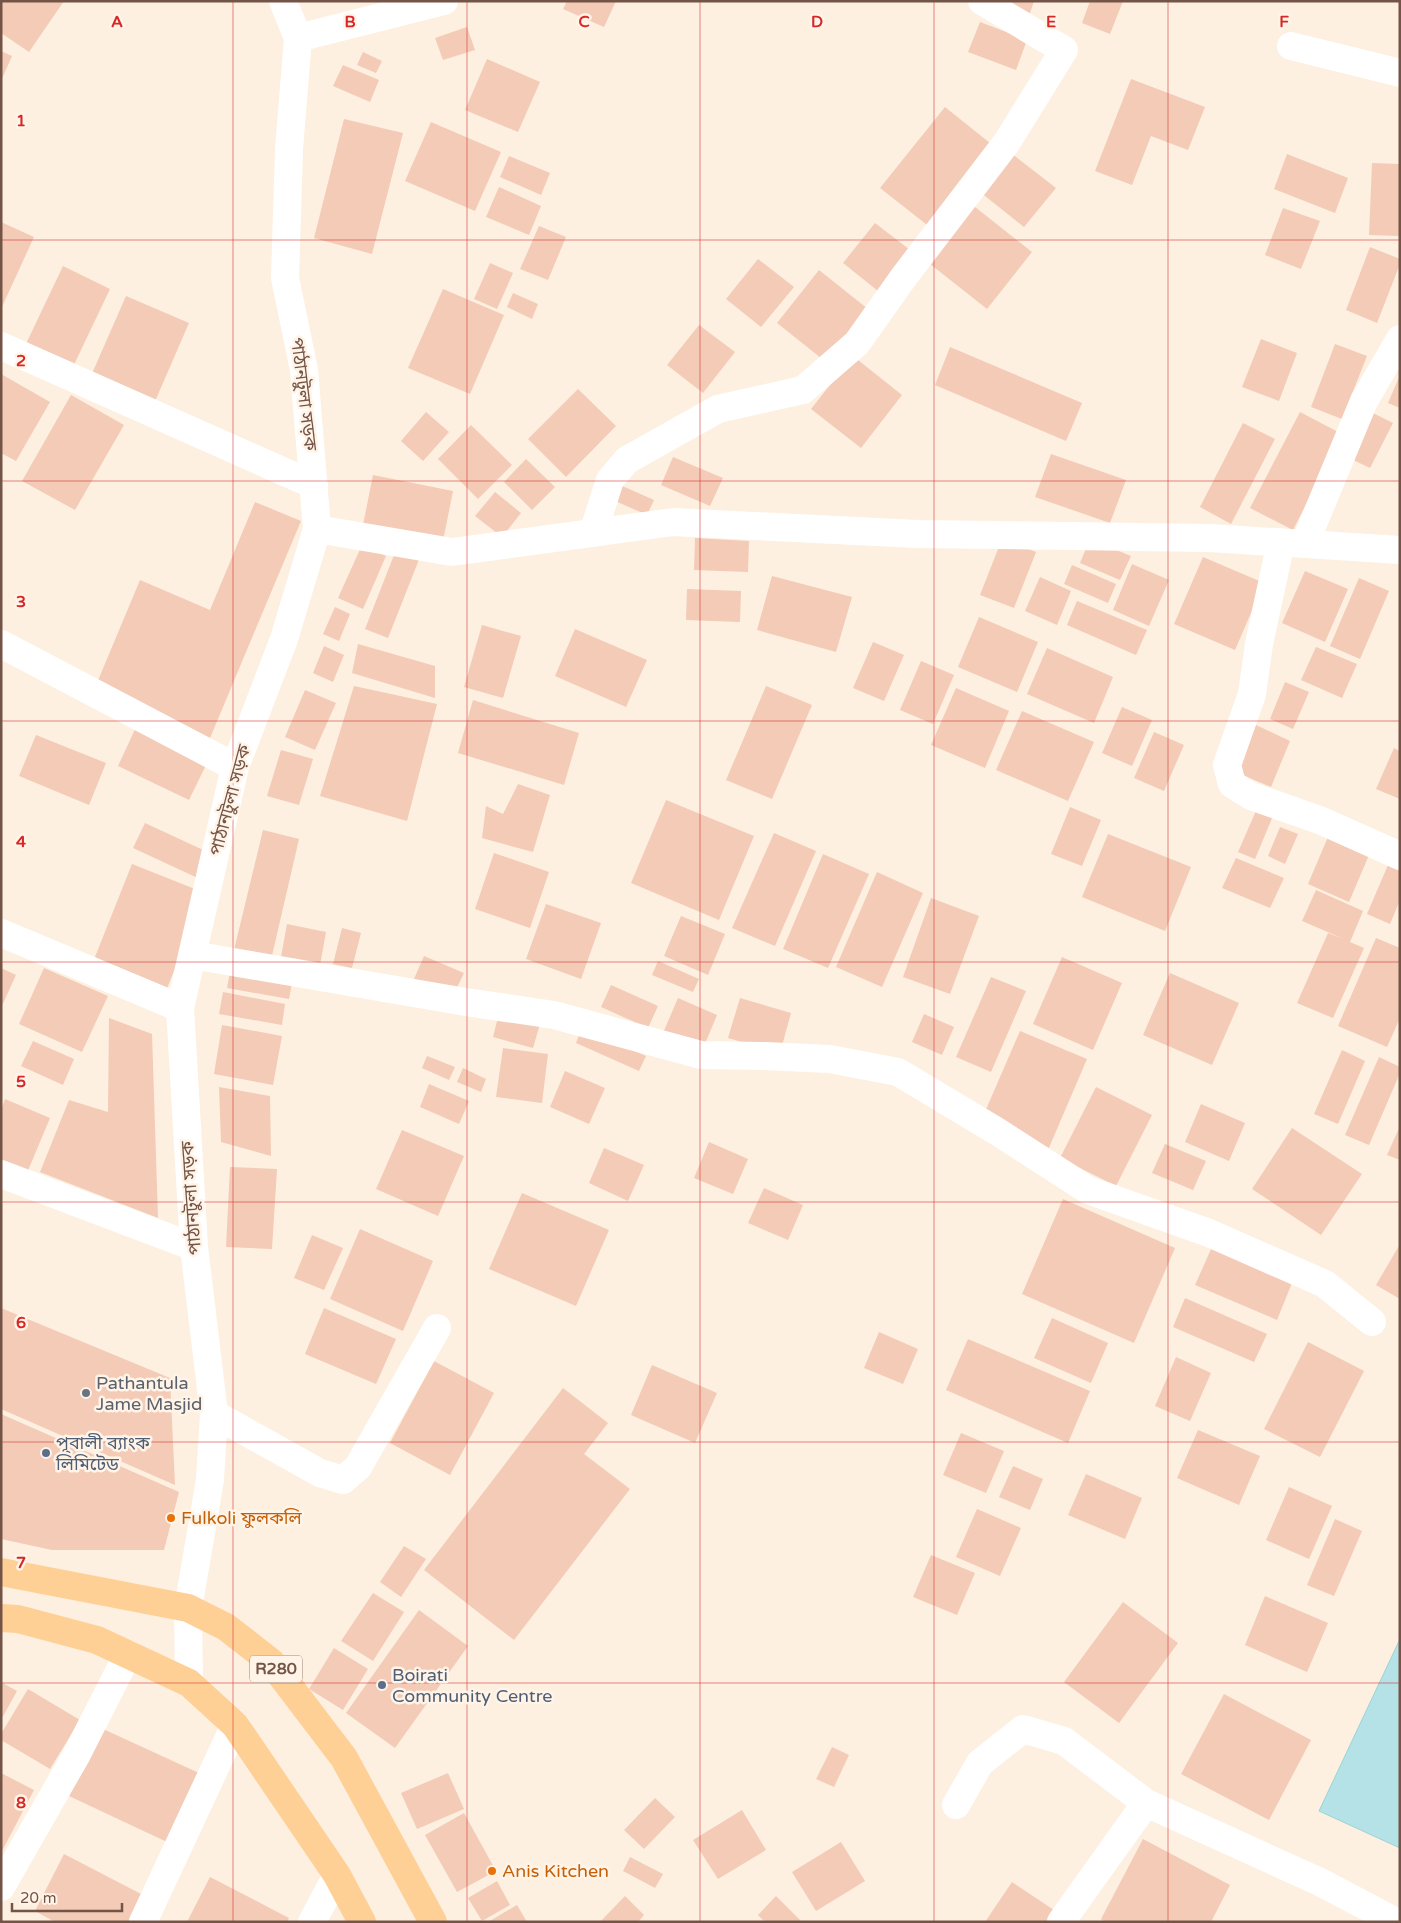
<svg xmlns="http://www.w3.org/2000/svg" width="1401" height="1923" viewBox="0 0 1401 1923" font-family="'Varela Round','Noto Sans Bengali',sans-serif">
<rect width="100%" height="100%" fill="#fdf0e0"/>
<!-- water -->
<path fill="#b4e2e6" stroke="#9ad3d8" d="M1400,1639v209l-81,-37z"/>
<!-- building -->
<path fill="#f3cbb7" d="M1,1h63l-35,51 -28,-19z
M567,1h49l-12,26 -41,-18z
M988,1h46l-6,18z
M1090,1h33l-13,33 -28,-11z
M980,22l47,18 -11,30 -48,-18z
M467,27l8,23 -32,10 -8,-22z
M1,51l11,5 -11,25z
M363,52l19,9 -6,12 -19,-8z
M487,59l53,23 -22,50 -53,-22z
M343,65l36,15 -9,22 -37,-16z
M1131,79l74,28 -17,43 -37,-14 -19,49 -37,-14z
M945,107l50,40 -64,81 -51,-40z
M344,119l59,14 -31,121 -58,-16z
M431,122l70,30 -26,59 -70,-30z
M1011,153l45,35 -32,39 -44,-35z
M1287,154l61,24 -13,35 -61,-24z
M509,156l41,17 -9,22 -41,-18z
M1372,163l28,1v72l-31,-1z
M499,187l42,19 -12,29 -43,-18z
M970,203l62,49 -45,57 -62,-49z
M1283,208l37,13 -19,48 -36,-14z
M1,222l33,15 -33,72z
M875,223l35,27 -32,41 -35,-28z
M539,226l27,11 -18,43 -28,-11z
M1370,247l30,12v5l-23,59 -31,-13z
M758,259l36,28 -33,40 -35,-28z
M490,263l23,10 -16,36 -23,-10z
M63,266l47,23 -39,82 -47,-23z
M819,270l49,39 -42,53 -49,-39z
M443,289l61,26 -34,79 -62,-26z
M513,293l25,11 -6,15 -25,-12z
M126,296l63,27 -36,83 -63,-28z
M699,325l36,27 -32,41 -36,-28z
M1261,339l36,14 -18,48 -37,-14z
M1335,344l32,12 -25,63 -31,-12z
M950,347l132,56 -16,38 -131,-56z
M853,356l49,39 -41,53 -50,-39z
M1,374l49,28 -34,59 -15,-8z
M1400,375v33l-12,-5z
M578,389l38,37 -50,51 -38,-38z
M71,395l53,30 -49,85 -53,-29z
M1369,411l24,12 -23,45 -23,-11z
M426,412l23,20 -26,29 -22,-20z
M1300,412l42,22 -49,96 -43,-22z
M1243,423l32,16 -44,85 -31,-17z
M471,425l41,40 -34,34 -40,-40z
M1051,454l75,26 -16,43 -75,-26z
M673,457l50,21 -13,28 -49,-21z
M526,459l29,28 -23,23 -28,-28z
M373,475l80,16 -10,50 -80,-16z
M620,485l34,15 -7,15 -34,-15z
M495,492l26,21 -19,24 -27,-21z
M255,502l46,19 -91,217 -116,-48 46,-110 70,30z
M695,538l54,3 -1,31 -54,-2z
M1002,539l34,13 -22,56 -34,-13z
M1090,539l41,17 -11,24 -40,-17z
M362,545l24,11 -23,53 -25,-11z
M396,550l26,2 -34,86 -23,-9z
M1203,557l61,26 -29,67 -61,-26z
M1132,564l37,16 -20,46 -36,-16z
M1072,565l44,19 -8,19 -44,-19z
M1305,571l43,18 -23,53 -43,-19z
M772,576l80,21 -16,55 -79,-22z
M1040,577l31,14 -14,34 -32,-14z
M1359,578l30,13 -29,68 -30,-13z
M687,589l54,2 -1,31 -54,-2z
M1077,601l70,29 -11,25 -69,-30z
M335,607l15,7 -11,27 -16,-7z
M979,617l59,25 -21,50 -59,-25z
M482,625l39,11 -18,62 -39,-11z
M575,629l72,31 -21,47 -71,-31z
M873,642l31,13 -20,46 -31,-13z
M358,644l77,22v32l-83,-25z
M324,646l20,9 -11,27 -20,-9z
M1316,647l41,17 -15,34 -41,-18z
M1047,648l66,29 -19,46 -67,-29z
M921,661l33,14 -21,49 -33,-14z
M1285,682l24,10 -16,37 -23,-10z
M354,686l83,18 -30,117 -87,-25z
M766,686l46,19 -40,94 -46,-19z
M956,688l53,23 -24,57 -54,-23z
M305,690l31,13 -21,47 -30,-13z
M473,700l106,33 -15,52 -106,-32z
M1122,707l30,13 -20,46 -30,-13z
M1022,711l72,31 -26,59 -72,-31z
M137,725l72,34 -20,41 -71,-34z
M1256,725l34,16 -19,46 -36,-15z
M1154,732l30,13 -20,46 -30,-13z
M36,735l70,28 -17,42 -70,-29z
M1394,748l6,3v48l-24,-10z
M281,750l32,9 -14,46 -32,-9z
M518,784l32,11 -17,57 -51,-14 4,-32 17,8z
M666,800l88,36 -35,84 -88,-37z
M1259,804l16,7 -20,48 -17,-7z
M1070,807l31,13 -19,46 -31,-12z
M145,823l69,32 -12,25 -69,-32z
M1280,827l18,7 -13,30 -17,-8z
M263,830l36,9 -28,121 -37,-10z
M774,833l42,18 -41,95 -43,-18z
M1108,834l83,33 -26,64 -83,-34z
M1328,837l41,18 -20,47 -41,-18z
M494,853l55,19 -19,56 -55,-19z
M823,854l46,20 -41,94 -45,-19z
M1236,858l48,20 -14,30 -48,-20z
M132,864l73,29 -41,103 -73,-29z
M1388,865l12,6v29l-10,24 -23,-10z
M877,872l46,21 -41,94 -46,-20z
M1316,890l47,21 -13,31 14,6 -31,70 -36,-15 31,-70 16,6 -42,-18z
M931,898l48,18 -29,78 -47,-17z
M546,904l55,19 -20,56 -55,-20z
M681,916l44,18 -17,41 -44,-19z
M287,924l39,8 -8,44 -39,-8z
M342,928l19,5 -9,35 -19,-4z
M1376,938l24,10v70l-13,29 -49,-21z
M424,956l40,17 -11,23 -39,-17z
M1062,957l60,26 -29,67 -60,-26z
M658,961l41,18 -6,13 -41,-17z
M231,966l62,12 -4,21 -62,-11z
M1,968l15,7 -15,33z
M44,968l64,28 -26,56 -63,-28z
M1170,973l69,30 -27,62 -69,-30z
M991,977l35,14 -35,81 -35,-15z
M611,985l47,21 -10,22 -47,-21z
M223,992l62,12 -3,21 -63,-11z
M678,998l39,17 -15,36 -39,-18z
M740,998l51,15 -11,40 -52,-15z
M499,1013l41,11 -7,24 -40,-11z
M924,1014l30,13 -12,28 -30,-13z
M109,1018l43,16 6,184 -118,-46 29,-72 39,12z
M222,1025l60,11 -9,49 -59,-11z
M582,1028l64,28 -7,15 -63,-28z
M1020,1031l67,28 -39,91 -67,-29z
M33,1041l41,18 -11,26 -42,-19z
M503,1048l45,6 -6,49 -46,-6z
M1342,1050l23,11 -27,63 -24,-10z
M427,1056l28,11 -6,13 -27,-12z
M1379,1057l21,10v6l-31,72 -24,-10z
M463,1068l23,11 -5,13 -24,-10z
M565,1071l40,17 -16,36 -39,-17z
M429,1084l40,17 -10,23 -39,-17z
M219,1087l51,9 1,60 -50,-14z
M1096,1087l56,28 -36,71 -56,-28z
M5,1099l45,19 -23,55 -26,-11v-52z
M1201,1104l44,19 -16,38 -44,-19z
M1400,1126v34l-13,-5z
M1292,1128l70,46 -41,61 -69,-46z
M402,1130l62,26 -26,60 -62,-27z
M709,1142l39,17 -15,35 -39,-16z
M1165,1144l41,17 -13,29 -41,-17z
M604,1148l40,17 -16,36 -39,-18z
M230,1167l47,2 -5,80 -46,-2z
M764,1188l39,17 -15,35 -40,-17z
M522,1193l87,37 -33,76 -87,-37z
M1063,1199l112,49 -41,95 -112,-49z
M360,1229l73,32 -30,70 -73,-32z
M312,1235l31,13 -19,42 -30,-12z
M1216,1238l80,35 -19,47 -82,-35z
M1400,1244v55l-24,-14z
M1185,1298l82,36 -13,28 -81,-35z
M1,1308l169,70 5,107 -174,-76z
M324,1308l72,31 -20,45 -71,-30z
M1052,1318l56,25 -17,40 -57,-25z
M879,1332l39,17 -15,35 -39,-16z
M968,1339l122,52 -22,52 -122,-53z
M1308,1342l56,29 -44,86 -56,-28z
M1176,1357l35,16 -21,48 -35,-15z
M434,1361l60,32 -44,82 -60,-32z
M652,1365l65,28 -22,50 -64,-28z
M563,1388l45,35 -24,31 46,35 -116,151 -90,-70z
M1,1414l178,78 -15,58h-112l-51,-11z
M1198,1430l62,26 -21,49 -62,-27z
M961,1433l43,18 -18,42 -43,-18z
M1013,1466l30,13 -13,31 -31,-13z
M1086,1474l56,24 -17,41 -57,-24z
M1289,1487l43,19 -23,53 -43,-19z
M977,1509l44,19 -21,48 -44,-19z
M1335,1519l27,12 -28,65 -27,-11z
M404,1546l22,13 -25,38 -21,-15z
M931,1555l44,18 -18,42 -44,-18z
M373,1593l31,19 -31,49 -32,-20z
M1265,1596l63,27 -21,49 -62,-27z
M1123,1602l55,41 -59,80 -55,-41z
M419,1610l49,36 -73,102 -49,-35z
M334,1648l34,21 -25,41 -34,-21z
M1,1682l16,9 -16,29z
M28,1689l52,31 -30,49 -49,-29v-6z
M1224,1694l87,46 -42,80 -88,-46z
M101,1728l98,45 -32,69 -98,-46z
M832,1747l17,8 -15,32 -18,-8z
M1,1773l33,17 -33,63z
M448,1773l16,36 -47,20 -16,-36z
M655,1798l20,19 -31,32 -20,-19z
M742,1810l24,40 -48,29 -25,-39z
M464,1813l32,58 -39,21 -32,-57z
M1143,1839l87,46 -19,37h-106l-4,-3z
M841,1842l24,39 -49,30 -24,-39z
M64,1854l79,41 -14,27h-74l-20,-11z
M630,1857l33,17 -8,14 -32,-17z
M210,1877l79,41 -2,4h-100z
M497,1881l13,24 -28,16 -14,-23z
M1012,1882l42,28 -8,12h-61z
M625,1896l19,19 -6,7h-38z
M776,1896l26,26h-37l-7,-7z
M517,1905l10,17h-39z"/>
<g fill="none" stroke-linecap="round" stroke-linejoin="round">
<!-- minor -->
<path stroke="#fff" stroke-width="28" d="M298,38l146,-37
M1291,46l109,27
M1,346l313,139
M317,529l135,23 221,-30 245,12 292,4 190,12
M593,533l17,-53 17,-20 91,-51 85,-19 54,-47 46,-65 104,-136 57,-92 -82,-49
M1281,542l-22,102 -7,50 -25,71 5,19 19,12 71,25 78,35
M1305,543l59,-142 36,-62
M1,644l234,123
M1,933l179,75
M192,955l274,47 88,13 147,40 64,1 65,3 68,13 100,60 90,58 121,43 116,51 47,38
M1,1174l193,73
M214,1414l106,59 23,7 15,-13 79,-139
M189,1683l-1,-75 22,-128 4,-66 -20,-167 -14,-239 55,-241 49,-128 33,-110 -13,-159 -19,-92 4,-129 9,-111 -15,-37
M956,1805l24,-42 43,-34 41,12 82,62
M1,1887l76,-133 51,-100
M143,1922l92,-197
M312,1922l25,-47
M1061,1922l85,-119 174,79 76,40"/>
<!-- primary -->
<path stroke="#fed096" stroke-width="28" d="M1,1572l187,36 38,19 45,35 73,96 89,164
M1,1618l17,1 79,21 92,43 46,42 102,150 25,47"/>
</g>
<!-- grid -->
<path fill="none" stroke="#d62828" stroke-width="1" stroke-opacity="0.55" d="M233,1v1921M467,1v1921M700,1v1921M934,1v1921M1168,1v1921M1,240h1399M1,481h1399M1,721h1399M1,962h1399M1,1202h1399M1,1442h1399M1,1683h1399"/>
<!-- markers -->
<circle fill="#6b7280" stroke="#fff4e7" stroke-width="2" cx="86" cy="1393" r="5"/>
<g fill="#5c6f8a" stroke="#fff4e7" stroke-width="2">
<circle cx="46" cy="1453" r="5"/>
<circle cx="382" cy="1685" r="5"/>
</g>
<g fill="#e8710a" stroke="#fff4e7" stroke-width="2">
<circle cx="171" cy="1518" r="5"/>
<circle cx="492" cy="1871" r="5"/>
</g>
<g text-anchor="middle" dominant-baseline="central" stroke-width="5" stroke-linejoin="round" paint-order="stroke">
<!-- shield labels -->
<rect fill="#fff4e7" stroke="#9e8477" stroke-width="1" x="250" y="1655.5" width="52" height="27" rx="4"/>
<g font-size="16" font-weight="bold" fill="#745447">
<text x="276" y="1669">R280</text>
</g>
<!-- street labels -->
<g font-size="18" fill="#745447" stroke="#fff4e7">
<text transform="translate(304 394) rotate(83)">পাঠানটুলা সড়ক</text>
<text transform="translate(230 800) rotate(-75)">পাঠানটুলা সড়ক</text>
<text transform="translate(191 1198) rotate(-94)">পাঠানটুলা সড়ক</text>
</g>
<!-- worship labels -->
<g font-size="18" fill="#5b616d" stroke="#fff4e7" text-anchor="start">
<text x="96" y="1383">Pathantula<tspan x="96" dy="21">Jame Masjid</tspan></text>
</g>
<!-- service labels -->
<g font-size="18" fill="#4e5e75" stroke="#fff4e7" text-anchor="start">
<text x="56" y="1443">পূবালী ব্যাংক<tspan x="56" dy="21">লিমিটেড</tspan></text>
<text x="392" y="1675">Boirati<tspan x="392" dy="21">Community Centre</tspan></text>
</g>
<!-- food labels -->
<g font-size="18" fill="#c56008" stroke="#fff4e7" text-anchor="start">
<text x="181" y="1518">Fulkoli ফুলকলি</text>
<text x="502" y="1871">Anis Kitchen</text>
</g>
</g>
<g font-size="16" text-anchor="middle" font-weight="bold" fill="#d62828" stroke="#fff4e7" stroke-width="5" stroke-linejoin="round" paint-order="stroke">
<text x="117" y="27">A</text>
<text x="350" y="27">B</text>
<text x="584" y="27">C</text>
<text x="817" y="27">D</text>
<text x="1051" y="27">E</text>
<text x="1284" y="27">F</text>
<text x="21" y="126">1</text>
<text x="21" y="366">2</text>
<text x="21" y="607">3</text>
<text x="21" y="847">4</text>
<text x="21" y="1087">5</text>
<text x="21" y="1328">6</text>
<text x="21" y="1568">7</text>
<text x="21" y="1808">8</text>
</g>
<!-- border -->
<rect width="1401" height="1923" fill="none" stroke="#745447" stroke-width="5"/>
<!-- scale -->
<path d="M12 1903v8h110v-8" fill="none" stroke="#745447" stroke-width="2.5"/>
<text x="20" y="1903" font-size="15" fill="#745447" stroke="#fff4e7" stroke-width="4" paint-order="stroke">20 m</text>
</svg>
